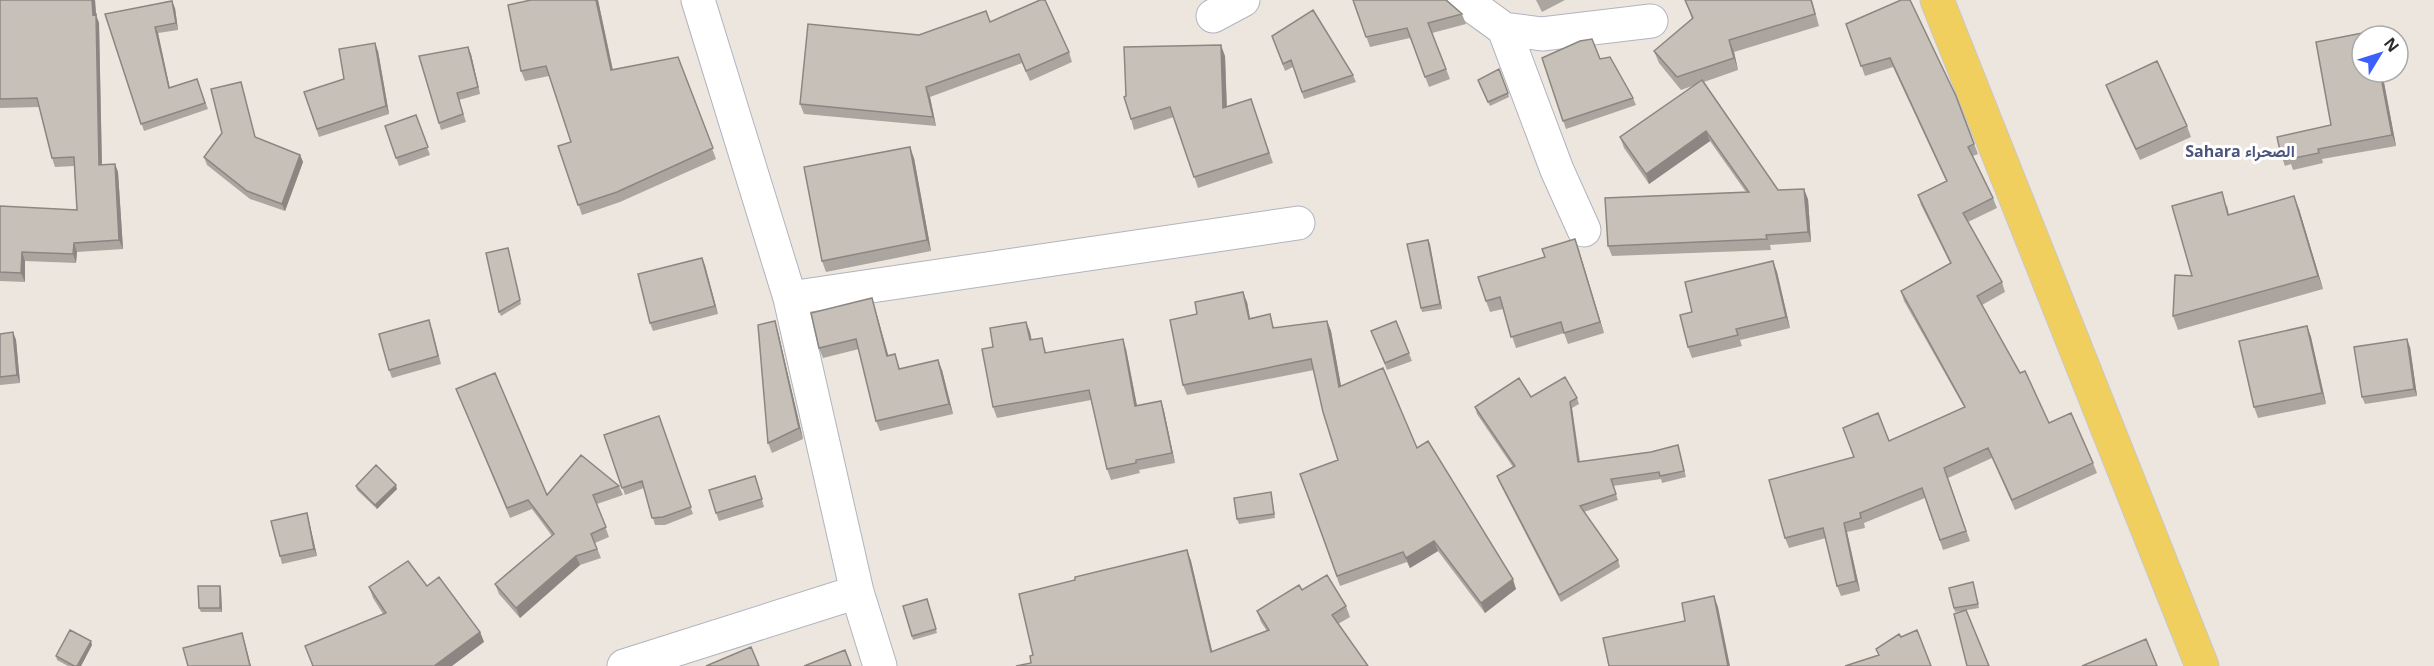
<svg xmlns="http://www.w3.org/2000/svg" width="2434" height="666" viewBox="0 0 2434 666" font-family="'Open Sans',Vazirmatn,sans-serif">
<rect width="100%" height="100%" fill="#ede6de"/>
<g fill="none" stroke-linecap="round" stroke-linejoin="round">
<!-- minor casing -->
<g stroke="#b1b4bf" stroke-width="35">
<path id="minor" d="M698,0l92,298 67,294 23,74
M1464,0l40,29 38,5 109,-13
M1213,16l30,-16
M1504,29l53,141 27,60
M790,298l508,-75
M624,666l233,-74"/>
</g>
<!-- major casing -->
<g stroke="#c8c8c8" stroke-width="35">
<path id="major" d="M1937,0l265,666"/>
</g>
<!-- minor -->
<use href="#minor" stroke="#fff" stroke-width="33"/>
<!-- major -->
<use href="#major" stroke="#f1cf5e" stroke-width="33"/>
</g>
<!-- wall -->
<path fill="#aaa59f" d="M0,0h95l1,15 3,8 3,141h13l3,8 5,77 -46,3 -1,11 -51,-2v21l-25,-1v-75l77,4 -3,-44 -19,1 -3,-9 -13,-51 -39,1z
M598,0l15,70 65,-13 38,102 -96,43 -38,13 -24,-69 13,-4 -22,-66 -24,5 -4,-10z
M1353,0h94l15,14 4,10 -34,9 18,46 -21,8 -19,-49 -40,9z
M1536,0h29l-23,12z
M1685,0h127l7,26 -85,26 4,18 -34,12 74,108 30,9 3,43 -41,3 1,5 -159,6 -4,-10 138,-54 -36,-51 -61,43 -25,-36 -4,-11 75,-52 -14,5 -22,-27 -5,-12 38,-32z
M175,8l3,22 -20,3 12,55 27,-9 11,30 -64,22 -39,-117z
M990,22l79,30 3,10 -42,19 -8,-18 -92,34 6,29 -132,-12 -4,-10 119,-69z
M1846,24l110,72 22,58 -5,2 20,42 4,10 -29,14 34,60 3,10 -23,13 67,118 44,40 4,10 -82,37 -23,-52 -44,20 22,63 -27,9 -18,-52 -61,25 1,5 -18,4 13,59 -19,5 -4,-10 -11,-48 -37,10 -4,-10 69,-81 110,-50 -60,-106 -3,-10 49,-28 -29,-58 -3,-10 28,-14 -53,-114 -28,9z
M2373,31l1,5h-12v36h20l14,74 -74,13 1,4 -30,7 -2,-6 -6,2 -4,-11 -4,-18 54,-12 -15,-83z
M1272,36l81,39 3,7 -52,17 -11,-32 -8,4z
M378,51l11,63 -70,23 -15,-45 40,-13z
M471,54l9,40 -21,6 7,22 -25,8 -2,-7z
M1225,56l2,51 24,-8 22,64 -75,25 -24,-71 -40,13 -3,-11z
M1542,58l58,1 33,39 3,7 -70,24z
M1479,84l29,9 1,4 -19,9z
M2106,85l81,41 4,11 -51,23 -30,-64z
M243,90l12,47 45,18 3,7 -18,49 -35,-12 -43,-34 -3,-8 18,-24z
M416,115l14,40 -31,11 -14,-40z
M914,158l17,93 -105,21 -4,-11z
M2227,205l2,9 70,-5 24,80 -145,41 -5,-14z
M1575,239l29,94 -36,11 -4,-11 -48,15 -13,-39 -13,3 -4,-11 59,-44z
M1428,240l14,69 -20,3 -1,-4z
M508,248l13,56 -20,12 -2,-4z
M702,258l16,56 -65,17 -3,-8z
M1773,261l4,11 13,56 -50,12 2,6 -50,12 -4,-11 4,-35z
M872,298l16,57 7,-1 5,15 42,1 11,44 -73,17 -4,-10 -17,-72 -36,9 -4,-10z
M1247,302l3,16 20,-4 4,14 53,-7 4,10 10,55 76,62 99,141 -31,24 -47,-62 -28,17 -3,-6 -67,24 -40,-112 38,-14 -24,-90 -127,25 -4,-10 14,-71z
M1396,321l16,40 -25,9 -16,-39z
M1026,322l5,18 14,8 1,5 80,-4 11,57 24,-5 3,10 11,52 -36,7 1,3 -29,7 -4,-11 -16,-69 -94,18 -4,-11v-60z
M2307,326l4,11 15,67 -68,14 -4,-11z
M432,328l9,36 -49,14 -3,-8z
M13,332l3,8 4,43 -20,2v-51z
M778,332l25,107 -31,14 -4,-10z
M2410,347l7,49 -52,8 -3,-7z
M456,389l91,106 72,-9 4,9 -26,9 12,33 -14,6 6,15 -21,7 -60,53 -21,-24 -4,-10 57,-48 -20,-27 -22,9z
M1531,397l46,1 2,6 -7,4 8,53 100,-9 6,25 -24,6 -1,-4 -48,7 5,14 -34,12 34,48 2,7 -59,35 -62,-120 -2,-6 16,-9 -36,-53 -2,-7z
M659,416l34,98 -28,11h-10l-11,-37 -19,7 -21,-60z
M755,476l9,31 -45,14 -3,-8z
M356,486l41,3 -20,20 -20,-19z
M1271,492l1,4 3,22 -36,6 -2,-5z
M307,513l2,8 8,35 -35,8 -2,-8z
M1187,550l4,11 21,91 55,-21 -6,-9 -4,-11 45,-21 44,16 4,11 -12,7 30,42 -337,-3 44,-83z
M1973,582l6,26 -24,4 -1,-4z
M220,586l1,4 1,22h-21l-2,-4z
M427,586l53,46 4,10 -101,-28 -10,-16 -4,-11z
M927,599l10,34 -24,7 -10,-34z
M92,645l-11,21h-13l-11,-6 -1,-4z"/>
<!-- shaded-wall -->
<path fill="#8b8682" d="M92,0h3l1,15 3,8 3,150 -3,-8z
M596,0h2l17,81 -4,-11z
M172,1l3,7 3,22 -2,-7z
M155,27l3,6 13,62 -2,-7z
M1729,40l5,12 4,18 -4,-12z
M375,43l3,8 11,63 -3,-8z
M1221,45l4,11 2,62 -4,-10z
M468,47l3,7 9,40 -2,-7z
M2380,72h2l14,74 -4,-11z
M926,87l4,10 6,29 -3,-9z
M1706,131l4,10 -61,43 -3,-10z
M910,147l4,11 17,93 -4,-11z
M300,155l3,7 -18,49 -3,-7z
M115,164l3,8 5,77 -4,-9z
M1804,189l4,10 3,43 -3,-10z
M2294,196l5,13 24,80 -5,-13z
M1575,239l4,11 25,83 -4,-11z
M1428,240l2,4 12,65 -2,-5z
M74,243l3,9 -1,11 -3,-9z
M22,252l3,9v21l-4,-9z
M702,258l3,7 13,49 -3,-8z
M1773,261l4,11 13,56 -4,-11z
M1243,292l4,10 5,27 -3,-10z
M872,298l3,10 16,57 -4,-9z
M775,321l3,11 25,107 -4,-11z
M1327,321l4,10 12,66 -4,-10z
M1026,322l4,10 4,18 -4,-10z
M2307,326l4,11 15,67 -4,-11z
M13,332l3,8 4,43 -3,-8z
M1123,339l3,10 13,67 -4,-10z
M2407,339l3,8 7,49 -3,-7z
M938,360l4,10 11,44 -4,-10z
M1161,401l3,10 11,52 -3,-10z
M1570,402l2,6 8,60 -2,-6z
M396,485l1,4 -20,20 -2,-4z
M307,513l2,8 8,35 -3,-7z
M1844,523l3,9 13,59 -4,-10z
M1434,541l4,10 -28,17 -4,-10z
M1187,550l4,11 24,102 -4,-11z
M576,556l4,9 -60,53 -4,-10z
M1513,579l3,10 -31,24 -4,-10z
M220,586l1,4 1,22 -2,-4z
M1714,596l4,11 12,59h-2z
M480,632l4,10 -32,24h-18z
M242,633l3,10 6,23h-1z
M91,641l1,4 -11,21h-4z"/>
<!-- building -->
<path fill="#c6c0b9" stroke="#8b8682" stroke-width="1.5" d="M0,0h92l1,15 3,-1 3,151 16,-1 4,76 -45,3 -1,11 -51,-2 -1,21 -21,-1v-66l77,4 -3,-53 -22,1 -15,-60 -37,1z
M531,0h65l15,70 67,-13 35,91 -96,44 -39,13 -20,-59 13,-4 -25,-76 -25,5 -13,-66z
M1040,0h5l24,52 -43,19 -7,-17 -93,33 7,30 -133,-13 8,-80 111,11 67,-24 4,11z
M1353,0h93l16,14 -34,9 18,46 -21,8 -18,-49 -41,9z
M1685,0h126l4,14 -86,26 5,18 -57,19 -23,-26 39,-33z
M1901,0h9l46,96 18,48 -6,3 25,51 -30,15 39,69 -25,14 43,77 5,-2 24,52 22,-10 22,50 -81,37 -24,-52 -44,20 22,63 -26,9 -18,-52 -62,25 1,5 -17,5 12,58 -19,5 -14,-58 -38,10 -16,-58 85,-23 -11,-29 35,-15 11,28 76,-34 -64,-116 50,-28 -33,-68 29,-14 -57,-123 -29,8 -15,-42z
M172,1l4,22 -21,4 14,61 28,-9 8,24 -64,21 -36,-110z
M1313,10l40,65 -51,17 -11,-32 -8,4 -11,-28z
M2373,31v5h-11v36h18l12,63 -74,14 1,4 -29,6 -2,-5 -7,1 -4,-18 54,-12 -15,-83z
M1592,39l8,20 10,-2 23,41 -70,23 -21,-63 38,-17z
M375,43l11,63 -69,23 -13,-37 40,-13 -5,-30z
M1221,45l2,63 28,-9 18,54 -75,24 -24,-70 -39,12 -7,-22 2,-1 -2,-49z
M468,47l10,40 -21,6 6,21 -24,9 -20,-67z
M2157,61l30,65 -51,23 -30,-64z
M1499,69l9,24 -20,9 -10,-22z
M1702,80l76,110 26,-1 4,43 -42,3 1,4 -159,7 -3,-48 144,-6 -43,-61 -60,43 -26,-37z
M241,82l14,55 45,18 -18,49 -35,-13 -43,-34 18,-24 -11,-44z
M416,115l12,32 -32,11 -11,-32z
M910,147l17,93 -105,21 -18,-94z
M2222,192l6,23 66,-19 24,80 -145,40 2,-41 17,1 -20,-70z
M1575,239l25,83 -36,11 -3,-11 -50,15 -11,-40 -14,4 -8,-24 67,-20 -3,-8z
M1428,240l12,64 -19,4 -14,-64z
M508,248l12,52 -21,12 -13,-59z
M702,258l13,48 -65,17 -12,-49z
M1773,261l13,56 -50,12 2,6 -50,12 -8,-32 12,-3 -7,-30z
M1243,292l6,27 21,-5 3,14 54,-7 12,66 44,-19 34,80 11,-7 85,138 -32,24 -47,-62 -28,17 -3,-6 -66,24 -37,-102 38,-14 -15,-48 -12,-53 -128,26 -13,-65 27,-6 -2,-12z
M872,298l15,58 8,-2 4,15 39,-9 11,44 -73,17 -20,-82 -37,9 -8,-35z
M429,320l9,36 -49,14 -10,-36z
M775,321l24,107 -31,15 -10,-118z
M1396,321l13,32 -24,10 -14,-32z
M1026,322l4,18 12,-2 3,15 78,-14 12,67 26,-5 11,52 -36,7v3l-29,6 -18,-79 -96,17 -11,-58 11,-2 -3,-19z
M2307,326l15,67 -68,14 -15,-66z
M13,332l4,43 -17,2v-43z
M2407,339l7,50 -52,8 -8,-50z
M495,373l52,122 34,-40 38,31 -26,9 13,32 -15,7 6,15 -21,7 -60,52 -21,-24 59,-50 -26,-34 -21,8 -51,-119z
M1565,377l12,21 -7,4 8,60 73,-10 27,-7 6,26 -24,5 -1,-4 -48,7 5,15 -36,12 38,54 -59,35 -62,-119 18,-10 -40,-59 44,-29 12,19z
M659,416l32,91 -28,10 -11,1 -10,-37 -20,7 -18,-53z
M376,465l20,20 -21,20 -19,-19z
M755,476l7,23 -46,14 -7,-23z
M1271,492l3,22 -37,5 -3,-21z
M307,513l7,36 -34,7 -9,-35z
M1187,550l24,102 58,-22 -12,-19 42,-26 3,5 25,-15 19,31 -14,9 36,51h-352l15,-3 -1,-7 3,-1 -14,-61 56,-14v-3z
M408,561l19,25 12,-9 41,55 -46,34h-121l-8,-20 81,-33 -17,-26z
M1973,582l5,22 -24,4 -5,-20z
M198,586h22v22h-21z
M1714,596l14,70h-119l-6,-28 82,-17 -3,-18z
M927,599l9,30 -24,7 -9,-30z
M1966,610l23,56h-22l-13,-52z
M70,630l21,11 -14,25h-3l-18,-10z
M1917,630l14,36h-86l34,-11 -3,-6 23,-15 2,3z
M242,633l8,33h-62l-5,-18z
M2146,639l11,27h-75z
M751,647l8,19h-53z
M845,650l6,16h-47z"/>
<g text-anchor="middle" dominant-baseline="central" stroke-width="6" stroke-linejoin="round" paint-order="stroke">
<!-- neighbourhood labels -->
<g font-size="16" font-weight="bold" fill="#4b547d" stroke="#fff">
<text x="2240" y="151">Sahara الصحراء</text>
</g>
</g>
<!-- north arrow -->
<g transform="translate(2380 54) rotate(52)"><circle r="28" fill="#ffffff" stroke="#aaaaaa" stroke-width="1.5"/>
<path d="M0-4.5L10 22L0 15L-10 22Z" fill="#3d60fb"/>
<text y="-9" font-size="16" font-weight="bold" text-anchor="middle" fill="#2b2b2b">N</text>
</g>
</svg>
